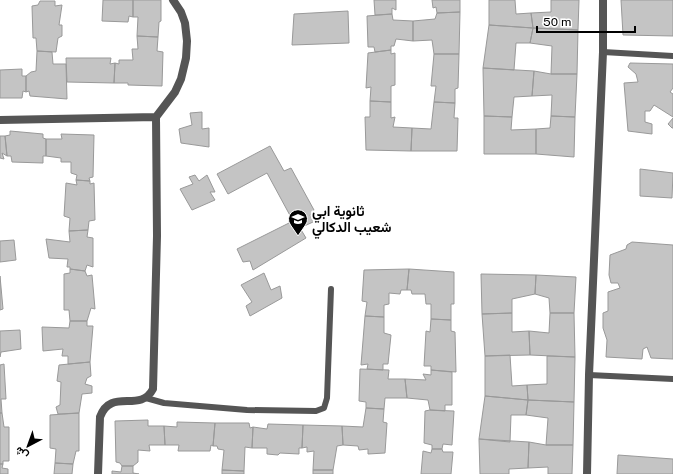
<svg xmlns="http://www.w3.org/2000/svg" width="673" height="474" viewBox="0 0 673 474" font-family="'Public Sans',Vazirmatn,sans-serif">
<rect width="100%" height="100%" fill="#fff"/>
<!-- building -->
<path fill="#c4c4c4" stroke="#999" d="M103,0h30v17l-4,-1 -1,6 -26,-1z
M133,0h28v21l-2,1 -1,15 -21,-1 1,-19h-5z
M374,0h22v10l-4,-2v6l-17,1z
M432,0h28v12l-23,1 -1,-6 -3,1z
M489,0h26l1,14 15,-1 2,15 -44,-3z
M551,0h28l-1,30 -45,-2 -2,-15 20,-1z
M621,0h52v36l-50,-1z
M40,1h15v5l7,-1 -3,20h3v11l-4,2 -2,14 -19,-1 -1,-13h-3l-1,-32 6,-1z
M348,11l1,32 -57,2 2,-31z
M460,12l-1,42h-25l-2,-14 -19,1v-20l22,-2 2,-6z
M392,14l1,6 20,1v20l-17,-2 -2,7h-3v4l-16,2 -1,-5h-6l-1,-31z
M489,25l44,3 -3,15h-14l-2,27 -31,-2z
M533,28l45,2 -1,44h-26l1,-28 -22,-3z
M137,36l21,1 -1,14 6,1 -1,34 -34,-1v-2h-14l1,-20 4,1v-4h14l-1,-11h6z
M391,50v4l4,-1v32l-4,1v16l-21,-1 1,-14 -5,1 2,-35z
M37,51l15,1 1,12h13l1,35 -37,-3 -1,-5 -3,1v-16l5,-4 5,-1z
M434,54h25l-1,34 -3,1v14l-21,-1 2,-16h-5z
M66,58h45l-1,6 5,-1 -1,20 -47,-1z
M630,63l43,1v24l-3,4 3,2v23l-19,-12 -4,6h-5v11l7,2v10l-24,-3 -4,-48 14,-1 -2,-8 -8,-7z
M483,68l51,3 -2,25 -18,1 -2,20 -28,-1z
M22,69v7h4v16l-3,-1 -1,7h-22v-28z
M534,71l17,3h26l-2,43 -24,-1 1,-21 -20,1z
M370,101l21,1v16l4,-1 -2,10 19,1 -1,23 -45,-1 -1,-33h5z
M434,102l21,1 -1,15h4l-1,33h-46l1,-23 19,1z
M202,112v17l7,-1v19l-28,-4 -2,-14 13,-4 -2,-12z
M484,116l28,1 -1,13 25,-1v25h-52z
M551,116l24,1 -1,40 -38,-3v-25l14,-1z
M673,118v10h-1l-4,-4z
M10,131l33,3v4l3,1v17h-3v7l-31,-1 -1,-6h-4l-2,-20 5,-1z
M61,134l33,1 -1,42 -4,1 1,3 -14,-1 1,-5 -6,-2v-11h-10v-4l-15,-2v-17h16z
M0,136h5l2,20 -5,-3 2,6 -4,-1z
M270,146l14,25 7,-3 23,42 -4,5 3,7 -13,6 6,10 -53,32 -3,-9 -7,1 -6,-13 56,-28 -26,-48 -39,21 -11,-20z
M640,169l33,4 -1,25 -32,-2z
M195,175l4,6 8,-6 8,17h-5l5,8 -23,10 -12,-21 13,-5 -4,-7z
M76,180l14,1v3l4,-1 1,37 -6,1 -1,9 -19,1 1,-13 -6,-2 2,-33 11,2z
M88,230l-1,7 6,1v29l-6,-2 -2,6 -15,-2v-2h-3l1,-8 -19,-1 -3,-19 24,3 -1,-11z
M14,240l2,20 -16,2v-21z
M632,242l41,3v114l-22,-1 -4,-11 -4,2 -1,10 -36,-2 1,-17 -4,-12v-15l5,-2v-19l12,-4 -2,-5h-7l-2,-8 1,-20 16,-6 1,-4z
M70,269l15,2 2,5 5,-1 3,34 -4,-1 -4,13h-17l-1,-11h-5v-36l6,-1z
M409,269l45,3v32h-3v16l-20,-1v-15h-5l-1,-10h-13l-1,-4h-4z
M409,269l-2,21h-6l-1,4 -11,-1v11l-5,1v12l-19,-1 2,-14 -5,-1 2,-31z
M264,273l7,17 9,-4 2,12 -32,18 -4,-10 6,-4 -11,-17z
M481,274l55,1 -1,19 -23,5v14l-30,1z
M536,275l40,2 -2,36h-24l-1,-15 -14,-4z
M0,276l3,33 -3,1z
M512,313v19l17,-1 1,24 -45,1 -3,-42z
M550,313h24l1,44 -45,-2 -1,-24 20,2z
M365,316l19,1v16l7,2 -3,29h-5v6l-16,-1 1,-5 -7,1z
M431,319l20,1v11l4,1 1,40 -25,-2v-4h-7l2,-35 4,1z
M70,321h17v5h6l-3,36 -22,2v-8h-6l1,-7 -20,2 -1,-24 27,1z
M20,330l1,19 -20,3 -1,5v-26z
M510,355l2,31 15,-1 1,15 -43,-4v-40z
M547,356l28,1 -1,45 -46,-2 -1,-15 20,-1z
M90,362l1,14 -4,2 -2,6 7,2v7l-10,1 -3,19 -21,1 -2,-7 4,-2 1,-23 -4,-1 2,-16z
M4,364l2,35h-5l1,14h-2v-48z
M360,369l29,1 -1,9h17l2,19h-22l-1,11 -18,-1v-6l-7,-1z
M431,370l21,2v33h-7v6l-15,-1 -2,-10 -21,-2 -2,-19 21,1 -3,-6 8,1z
M485,396l43,4 -2,15h-15l-1,27 -31,-3z
M528,400l46,2 -1,43h-27l2,-27 -22,-3z
M366,408l18,1 -1,13 4,1 -2,30 -17,1v-5l-9,1 -1,-4 -15,-1 -1,-19 21,1z
M430,410l24,1 -2,34 -9,-1 -1,5h-10v-4l-8,-2 1,-32z
M0,413h2l2,14h5v34h-6v3h-3z
M79,413v38h-3l-3,13 -18,-1 1,-14 -6,-1v-33z
M148,420v6h16l1,19h-16l1,6 -12,-1v12l-5,4h-11l-2,-3 -4,-1 -1,-41z
M177,422l38,1 -2,23 -2,-1 -1,6h-32l1,-6h-14l-1,-19 13,1z
M215,423h34l1,5 3,-1 -1,21 -7,-1 -1,24 -22,-1 2,-20 -6,-1 -1,-3h-4z
M268,424l35,1 -1,23h-3v6l-19,-1 -2,2 -11,-1v-6h-15l1,-21 14,2z
M303,425l39,1 1,19 -6,1 -4,24h-20l1,-19 -7,1v-5l-5,1z
M479,439l50,3 -1,26 -19,1v5h-29z
M529,442l17,3h27l-1,29h-24v-7l-20,1z
M432,449h10l1,3h10l-2,22h-30l2,-23 8,2z
M618,455l55,4v15h-56z
M55,463l18,1 -1,10h-18z
M0,464h3l-1,4 6,1v5h-8z
M122,466h11v7l6,1h-27v-3l9,1z
M222,470l22,1v3h-22z
M313,470h20v4h-20z"/>
<g fill="none" stroke-linecap="round" stroke-linejoin="round">
<!-- service -->
<path stroke="#555" stroke-width="6" d="M603,52l70,4
M589,375l84,4
M146,398l18,5 83,7 69,1 8,-3 3,-10 4,-109"/>
<!-- minor -->
<path stroke="#555" stroke-width="8" d="M0,120l156,-3
M98,474l2,-57c11,-30 40,-3 53,-28l4,-153 -1,-119 19,-25 6,-13 5,-21 1,-17 -2,-18 -4,-11 -8,-12
M587,474l2,-99 14,-323v-52"/>
</g>
<!-- icons -->
<defs>
<g id="school-pin" transform="scale(1)"><path d="M0 17L-7.5 6A9.5 9.5 0 1 1 7.5 6Z" fill="#000" stroke="#fff"/><path d="M0-5L7-2L0 1L-7-2ZM-4 1L0 2.5L4 1V4Q0 6-4 4Z" fill="#fff"/></g>
</defs>
<g fill-rule="evenodd">
<use href="#school-pin" x="298" y="219"/>
</g>
<g text-anchor="middle" dominant-baseline="central" stroke-width="4" stroke-linejoin="round" paint-order="stroke">
<!-- poi labels -->
<g font-size="14" font-weight="bold" fill="#000" stroke="#fff" text-anchor="start">
<text x="312" y="211">ثانوية ابي<tspan x="312" dy="16">شعيب الدكالي</tspan></text>
</g>
</g>
<!-- north arrow -->
<g transform="translate(28 446) rotate(221)" stroke="#ffffff" stroke-width="3" paint-order="stroke">
<path d="M0-3L7 15L0 10L-7 15Z" fill="#000000"/>
<text y="-6" font-size="11" font-weight="bold" text-anchor="middle" fill="#000000">ش</text>
</g>
<!-- scale -->
<path d="M537 26v6h98v-6" fill="none" stroke="#000000" stroke-width="2"/>
<text x="543" y="26" font-size="12" fill="#000000" stroke="#ffffff" stroke-width="3" paint-order="stroke">50 m</text>
</svg>
